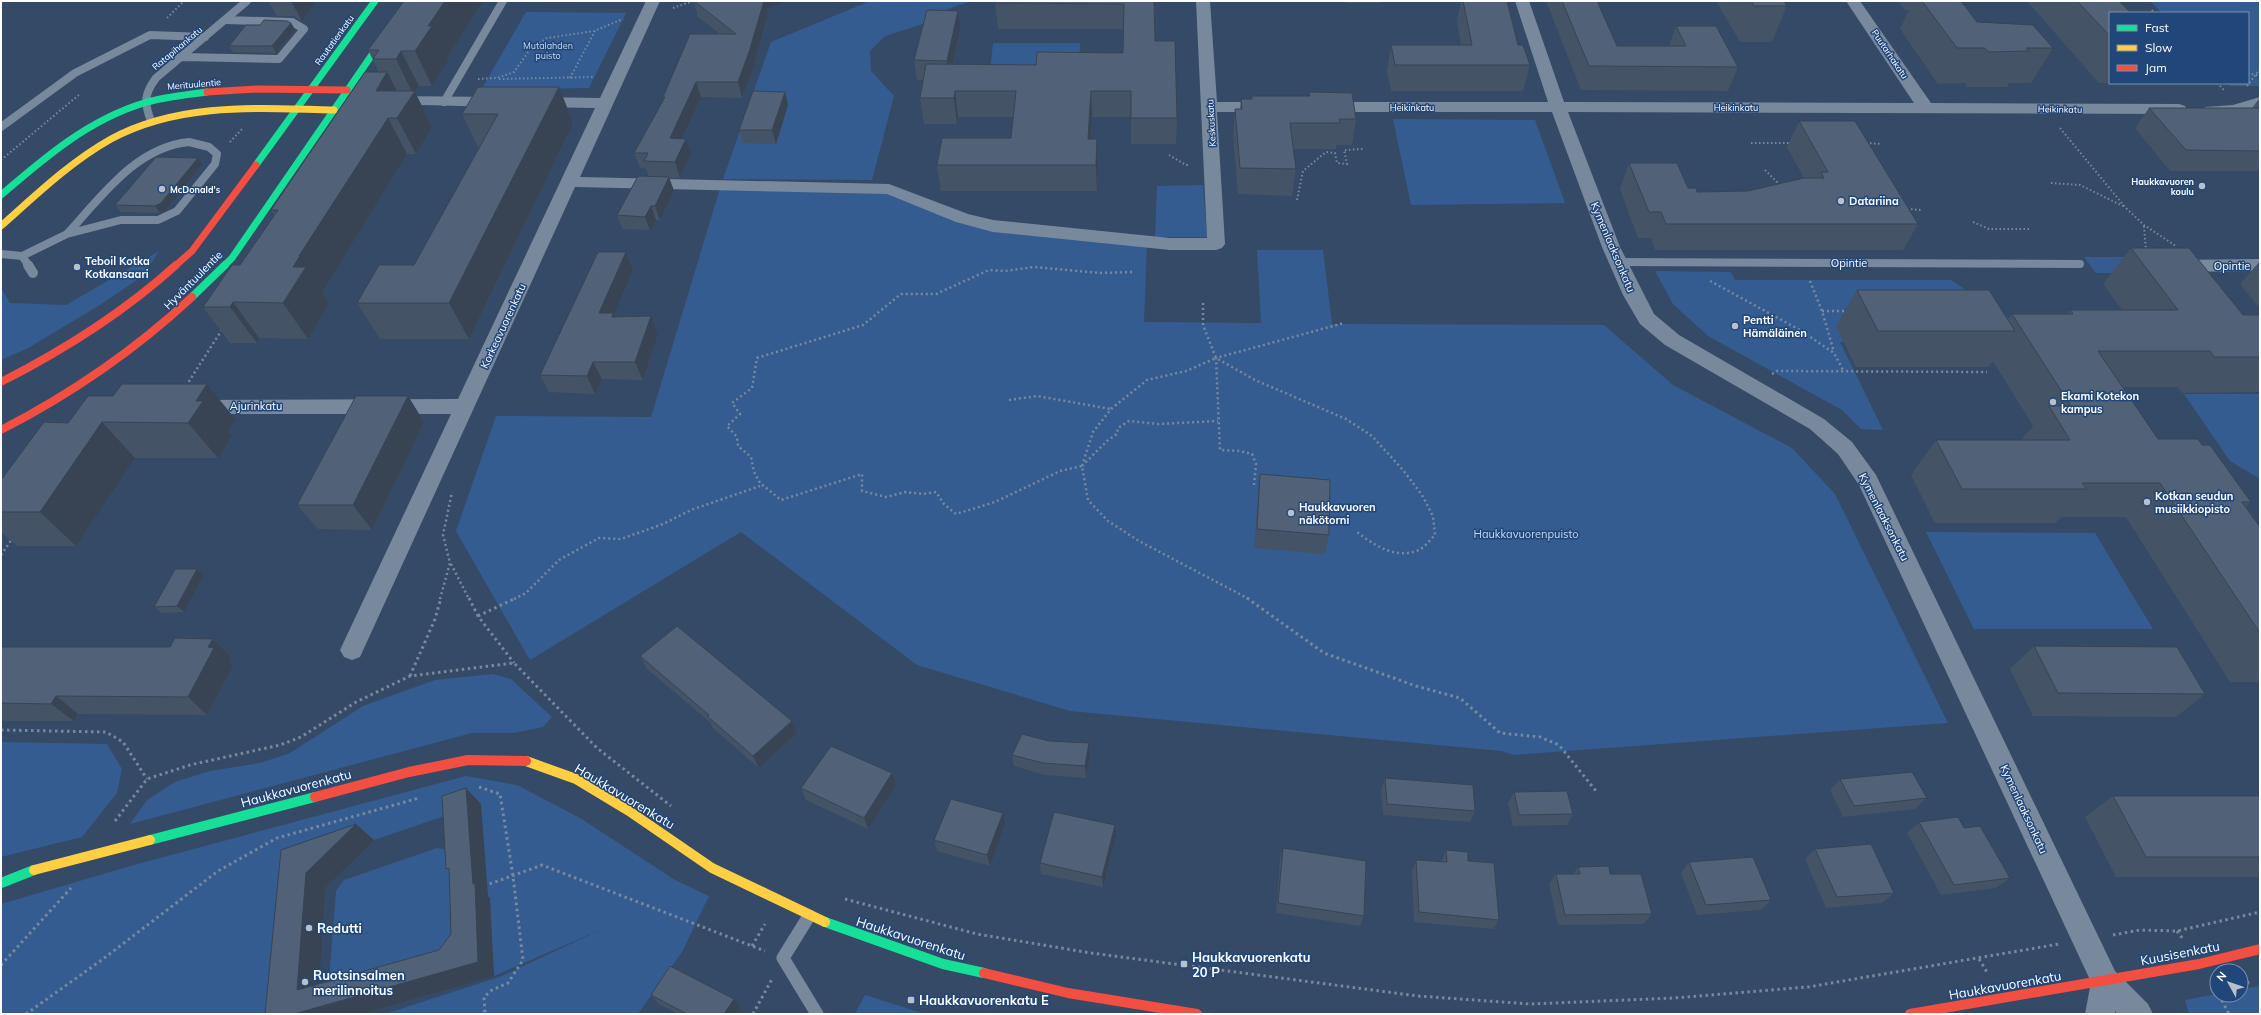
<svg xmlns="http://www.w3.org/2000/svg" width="2261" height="1015" viewBox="0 0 2261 1015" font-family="Mulish,sans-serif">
<rect width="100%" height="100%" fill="#354a66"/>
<!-- green -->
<path fill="#345c91" d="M870,1h101l-31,11 -17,12 -38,12 -15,15 1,20 23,25 -22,84 -149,-1 48,-137z
M2153,1h107v85h-29l-3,-3h20v-70h-86l-11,-11z
M526,12l100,1 -37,75 -108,2z
M993,43h87l-1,29h-89z
M1393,119l142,1 30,83 -154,2z
M721,185l168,4 104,37 154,16 -3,80 117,1 -4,-73h66l9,74 272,1 69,60 119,63 43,46 113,229 -435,32 -11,-4 -432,-40 -153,-46 -176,-133 -211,128 -74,-129 40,-115 155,1z
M1203,185l4,52h-52l2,-51z
M159,251l-15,24 -44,30 -72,43 -27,12v-72l9,15 56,2z
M2084,257h49l13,16h-50z
M1655,271l76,1 4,8h216l62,41 8,22 -181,-1 43,88 -22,-1 -19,-19 -134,-74 -35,-32z
M2184,394h76v85l-30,-18z
M1926,532l169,1 58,96h-179z
M492,674l19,5 41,38 -9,10 -29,6h-42l-342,91 17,-24 28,-18 35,-11 50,-8 30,-10 73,-47 72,-26z
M1,742l106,2 15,25 -5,24 -35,44 -81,20z
M466,776l51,9 63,33 95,62 34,16 -27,56 -44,62h-253l117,-38 100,-47 -108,47 -14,-172 -180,61 -11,149h-288v-110l133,-39z
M437,848l13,2 6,96 -115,41 -12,-6 7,-90 8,-11z
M2260,986v28h-71l-4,-14 32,-6 24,1v-6z
M865,995l60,19h-70z"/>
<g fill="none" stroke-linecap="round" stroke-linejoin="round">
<!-- path-far2 -->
<path stroke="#79899d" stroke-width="2" stroke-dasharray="1.5 2.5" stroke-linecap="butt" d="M673,8l20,-7
M2152,10l2,3
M167,18l17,-17
M2248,73l12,3
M570,78l25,-47
M478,79l19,-1 17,-6 17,-24 16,-10 47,-7 29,-12
M499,79l95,-2
M2217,83l8,8
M2247,86l13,-17
M2060,128l65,79 19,18 32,21
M230,142l13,-14
M1751,143h40
M1866,143l16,1
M1169,155l17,10h4
M1,160l79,-66
M1765,170l15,15
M2051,183l29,2 43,21
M1297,200l6,-29 23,-19 9,1 2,10 10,1 -3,-14 20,-1
M1907,209l15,1
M1973,222l16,7h41
M2144,226l2,25"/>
<!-- path-far1 -->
<path stroke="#79899d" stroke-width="2.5" stroke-dasharray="2 3" stroke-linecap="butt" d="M1132,272l-32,1 -66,-6 -29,4 -16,-1 -53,24h-35l-38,31 -106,33 -5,30 -20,15 8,11 -13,12 10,11 1,9 13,11 3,15 6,11 21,17 81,-26v17l24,6 19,-5 18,2 13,-2 8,12 12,10 39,-12 65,-31 22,-5 6,34 20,21 31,20 110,58
M1710,281l90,49 34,23 9,17
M1810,281l12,30 12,41
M1203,303v22l13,33 39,22 91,39 26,17 31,34 19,25 11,21 2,19c-5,5 -10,12 -16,15 -23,10 -46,-5 -63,-19
M1822,311h25
M1772,374l5,-3 210,1
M186,386l37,-58
M1009,400l28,-4 74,13
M1082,466l11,-34 18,-23 36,-29 39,-9 30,-13
M1082,466l25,-25 10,-7 1,-6 11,-7 29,3 60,-3
M1254,485l2,-21 -4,-10 -12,-3 -20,-1 -4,-92 128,-35
M1,555l11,-16
M451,564l18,35
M440,599l10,-36 -7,-28 9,-43
M514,599l12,-6 33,-33 40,-22 22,1 42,-15 28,-14 69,-24"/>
<!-- path -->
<path stroke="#79899d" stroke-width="3" stroke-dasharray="2.5 3.5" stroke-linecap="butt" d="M469,598l9,18 36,47
M1247,598l77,55 92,33 44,12 40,35 40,4 19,8 37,46
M478,616l38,-18
M410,676l25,-57 6,-21
M1,730l105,2 17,10 24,37
M479,787l21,7 13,82 10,84 -15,23 -16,7 -8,7 1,17
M115,821l32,-42 43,-14 90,-20 21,-8 55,-35 54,-26 104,-13 83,85 74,58
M484,886l58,-21 223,86
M845,899l132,35 114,19 327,43 112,8 144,-6 134,-11 251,-43
M2177,931l6,8
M2113,935l27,-5 37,1 83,-19
M752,946l13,-22
M1979,959l8,13
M1,965l70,-77
M2241,984l9,-2
M2219,995l10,19
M26,1014l77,-55 115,-88 59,-33 142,-40
M753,1014l19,-35"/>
<!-- lane-far2 -->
<path stroke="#79899d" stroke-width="8" d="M180,57l99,2 25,-30 -12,-7 -65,-2
M444,102l59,-101
M151,121c-7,-18 -7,-27 5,-43l91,-77
M1,127l74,-54 75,-38 55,2
M189,142l20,5 8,7 -2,10 -38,47 -19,9h-37l-54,14c34,-37 69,-87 122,-92z
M1,254l21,2 45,-22
M22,256l7,10
M1618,262l462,2"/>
<!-- lane-far1 -->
<path stroke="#79899d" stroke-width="10" d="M28,265l5,8"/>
<!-- lane -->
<path stroke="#79899d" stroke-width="13" d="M809,916l-26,42 34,56"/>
<!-- street -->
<path fill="#79899d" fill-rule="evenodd" d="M646,1h14l-80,176 309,7 79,30 25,6 177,18h37l-11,-237h14l7,101h54l6,2 2,3 -2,3 -6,2h-54l8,132 -3,4 -6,2h-46l-177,-18 -37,-10 -69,-28 -312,-7 -215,470 -8,3 -8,-3 -4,-7 111,-236h-256l-7,-2 -3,-5 3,-5 7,-2 263,-1 137,-291 -59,-1 -6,-2 -2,-3 2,-3 6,-2 64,1z
M1515,1h14l35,101 350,1 -68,-102h14l71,102 248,1 6,2 2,3 -2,3 -6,2 -611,-2 52,135 34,67 25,21 145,84 28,23 24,33 239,496 33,33 5,10h-36l-2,-3v3h-30l6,-32 -232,-497 -21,-31 -28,-25 -145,-84 -25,-21 -17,-29 -21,-48 -50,-135h-227l-6,-2 -2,-3 2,-3 6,-2h223z
M390,96l109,1 6,2 2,3 -2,3 -6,2 -115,-3 -2,-3 2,-3z
M2260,97v10c-18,6 -36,11 -55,6l-2,-3 2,-3 28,-2z
M2260,259v12l-87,1 -7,-2 -2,-4 2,-4 7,-2z"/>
<!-- fast-far2 -->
<path stroke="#16e098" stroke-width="7" d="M256,165l119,-164
M1,195c43,-37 87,-75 143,-92 20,-6 42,-8 63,-11
M224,266l8,-8 177,-257"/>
<!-- fast-far1 -->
<path stroke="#16e098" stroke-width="8" d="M192,297l33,-32"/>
<!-- fast -->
<path stroke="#16e098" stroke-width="10" d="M150,840l165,-43
M1,883l33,-13
M825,922l118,42 41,9"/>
<!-- slow-far1 -->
<path stroke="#ffcf43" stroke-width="7" d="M1,226c35,-31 69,-64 110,-87 68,-37 148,-31 223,-29"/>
<!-- slow -->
<path stroke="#ffcf43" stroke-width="10" d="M526,761l50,18 53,32 83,57 113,54"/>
<!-- jam-far2 -->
<path stroke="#f24e42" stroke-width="7" d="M207,92l50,-3 90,1
M175,266l17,-15 64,-86"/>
<!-- jam-far1 -->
<path stroke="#f24e42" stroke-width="8" d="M1,382c63,-32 122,-69 175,-117
M1,430c70,-36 133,-79 191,-133"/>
<!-- jam -->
<path stroke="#f24e42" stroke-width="10" d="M315,797l94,-25 59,-12 58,1
M984,973l84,20 129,21
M1910,1014l289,-50 61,-15"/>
<!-- slow-bridge -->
<path stroke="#ffcf43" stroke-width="10" d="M34,870l116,-30"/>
</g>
<!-- wall -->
<path fill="#455367" d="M268,1h49l-15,20 -9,-5h-16z
M404,1h79l-36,57 1,3 -16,25h-13l-4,6 17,35 -16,27h-9l-84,137 1,2 -1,1 6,9 -21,36 -49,-1 -2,5h-27l-27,-36 37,-42 34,-50 -3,-5 108,-138 -11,-22z
M694,1l73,7 1,5 -15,55 -11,30 -41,-1 -19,42 9,15 -11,24h-11l5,13 -14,29h-4l-6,10 -28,-1 -5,-14 32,-38 -3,-8 -6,-1 -6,-15 30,-53 -1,-3 57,-63 -22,-17z
M1154,1l1,40 22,77 -1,26h-45v-27h-39l-1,22h6l1,26 -1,26h-156l-4,-26 74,-27 2,-21h-55l-1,7h-33l-4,-26 3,-18h-6l-3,-20 46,-30 -7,34 83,1 87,-12 1,-24h-126l-3,-26z
M1346,1h34v2h-34z
M1461,1h46l11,44 12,20 -7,26h-132l-4,-20 4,-26h70l-4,-24z
M1546,1h51l20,45h52l7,-20 62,41 -10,24 -147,-1z
M1716,1h68l3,5 -15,36h-32z
M1898,1h63l16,21 76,26 -22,35h-22l-2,4h-40l-2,-4 -27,1 -38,-55 9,-19h-4z
M2027,1h92l-9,12v70h-11z
M291,23l4,7 -19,23 -43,-1 -4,-6 31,-21z
M559,87l14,36 -104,216h-89l-23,-36 57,-38 65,-116 -17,-35z
M1309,92l47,27 -4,26h-16v4h-43l3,20 -4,27 -54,-2 -5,-59 2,-26h5l1,-10h10l1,-3h57z
M2259,99h1v72h-90l-35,-43 14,-20h103z
M788,105l-12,39 -33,-1 -4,-13z
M1799,121l119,103 -15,26h-248l-4,-12h-13l-18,-49 9,-26 68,29 51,-1 56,-13 -17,-31z
M202,164l-36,46 -6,3 -39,-1 -6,-7z
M2131,248l112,67h17v77l-78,1 -4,-6h-55l35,52 44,6 49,57 -5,4 14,21v155h-30l-104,-165h-65l-6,6h-120l-24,-48 25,-35h85l12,-14 -40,-65 -5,6h-132l-20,-41 21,-36 151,30 4,-6h55l3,-4h52l-19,-26z
M626,252l7,18 -19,45 1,2 36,-1 7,18 -15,46 -41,-1 -7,15 -46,-2 -9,-17z
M2260,261v48l-20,-25z
M408,396l16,26 -52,108 -54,-1 -21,-24z
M236,420l-8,12 4,4 -14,22h-83l-59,88h-59l-16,-14v-52l67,-57z
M1260,474l69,61 -4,19 -71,-6 4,-54z
M197,569l7,6 -20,37 -23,1 -7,-6z
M213,639l18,18 -2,4 4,5 -26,49 -129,-1 -4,7h-73v-74h169z
M2034,646l171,48 -29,23 -143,-1 -23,-47z
M640,656l152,65 5,12 -38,35 -46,-40 -3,-6 -63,-53z
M1049,741l40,2 1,12 -4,23 -41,-3 -31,-9 -2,-11z
M892,773l4,12 -28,44 -62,-29 -5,-12z
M1385,778l90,33 -5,11 -87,-7 -2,-25z
M1840,779l87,19 -12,11 -72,8 -13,-27z
M1514,792l59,22 -6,11 -54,1 -5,-23z
M2113,796h147v81h-144l-31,-60z
M1919,822l45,6 46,50 -14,10 -55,7 -34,-62z
M1005,824l-15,42 -53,-15 -3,-11z
M1116,836l-13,51 -62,-13 -1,-11z
M1283,848l81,68 -4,10 -84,-13 4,-54z
M1815,849l79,44 -12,10 -56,5 -21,-49z
M1446,850l22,11 31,59 -6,9 -79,-7 -2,-51 4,-11 25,2z
M1689,862l82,38 -10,10 -64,5 -16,-42z
M1578,867l32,7 42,40 -9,10 -85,1 -9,-41 7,-10h17z
M651,995l83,4 7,9 -4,6h-59l-19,-10z"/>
<!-- shaded-wall -->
<path fill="#384454" d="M291,1h26l-15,20z
M445,1h38l-36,57 1,3 -16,25 -17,-35 13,-25z
M761,1h24l-18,7 1,5 -15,55 -11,30 -4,-16z
M958,11l2,19 -11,50 -2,-19z
M291,23l4,7 -19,23 -4,-7z
M401,51l18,35 -4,6 17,35 -16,27 -19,-36 -21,-27 11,-19 18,34 8,-12 -17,-35z
M696,82l5,15 -26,57 -5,-16z
M559,87l14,36 -104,216 -20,-36z
M955,91l3,26 -1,7 -3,-26z
M1091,91l1,26 -3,48 -1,-26z
M785,92l3,13 -12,39 -4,-14z
M388,118l19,36 -84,137 1,2 -1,1 6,9 -21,36 -25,-36 10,-36 6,-11z
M686,139l5,15 -11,24 -5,-16z
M1097,139l1,26 -1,26 -1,-26z
M198,158l4,6 -36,46 -6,3 -5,-7z
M669,177l5,14 -14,29 -5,-14z
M651,206l5,14 -6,10 -5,-13z
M626,252l7,18 -19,45 7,16 -22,-18z
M233,302l26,36 -2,5 -27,-36z
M651,316l7,18 -15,46 -8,-18z
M593,362l9,17 -7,15 -8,-18z
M207,384l29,36 -8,12 4,4 -14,22 -30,-35 8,-22z
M408,396l16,26 -52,108 -19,-25z
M102,422l33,36 -59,88 -36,-34z
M197,569l7,6 -20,37 -7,-6z
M213,639l18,18 -2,4 4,5 -26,49 -19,-18 20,-50z
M56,696l22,18 -4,7 -23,-17z
M792,721l5,12 -38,35 -6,-12z
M1089,743l1,12 -4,23 -1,-12z
M892,773l4,12 -28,44 -4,-11z
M466,788l15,16 7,92 2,2 4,78 -134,38h-66l184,-52z
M1003,813l2,11 -15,42 -3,-11z
M356,824l18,16 -49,48 -7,115 -21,-13 9,-117z
M1115,825l1,11 -13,51 -1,-10z
M734,999l7,9 -4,6h-13z"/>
<!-- building -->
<path fill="#506178" stroke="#384454" d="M404,1h41l-17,25h4l-17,25h-14l-5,8h-23l6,-9h-11z
M694,1h70l-15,51 -11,30h-42l-26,56 16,1 -11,23 -31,-1 4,-8h-14l31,-56h-2l27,-63h46z
M996,1h158l1,40h20l2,77h-46v-27h-40l-3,48h9l-1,26h-159l5,-27h69l5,-47h-61l-1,7h-34l6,-34 110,1 1,-13 86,1 1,-49 -129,-1z
M1463,1h44l11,44h5l7,20h-135l-4,-20h81z
M1562,1h35l20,45h69l-10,-20h40l22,41 -149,-1z
M1751,1h33l3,5h-33z
M1922,1h39l16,21 56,3 20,23h-27l3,3 -41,1 -3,-4h-28z
M2077,1h42l12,12h-21v23z
M927,10l31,1 -11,50 -33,-1z
M264,20l23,1 4,2 -19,23h-43l17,-21h14z
M365,72h22l-11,19h39l-18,27h-9l-89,138h1l-7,11h13l-23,36 -50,-1 -3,5h-27l29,-42h8l38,-55h-7z
M478,87h81l-110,216h-92l22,-38h35l84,-151h-36z
M753,91l32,1 -13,38h-33z
M1309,92l43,1 4,26h-17l1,4h-50l6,46 -56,-1 -5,-59h7l-1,-10h11v-3h58z
M2149,108h111v43l-74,-1z
M1799,121h56l63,103h-252l-5,-12h-12l-20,-49h48l11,25h8l1,4 51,-1 56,-13h20l-3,-6h7z
M156,157l42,1 -37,45 -6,3 -40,-1z
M638,176l31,1 -14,29h-4l-6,11 -28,-2z
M2131,248h58l54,67h17v42h-46l-4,-6h-112l60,88h40l4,6h8l41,57h-9l18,25v106l-100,-150h-78l5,6h-125l-26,-49h134l-21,-34h22l-59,-92h61l-3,-4h108z
M598,252h28l-27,61h14l-1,4 39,-1 -16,46h-42l-6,14 -47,-1z
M1857,290h132l26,41h-137z
M122,384h85l-11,17h7l-15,22 -86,-1 -62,90h-39v-32l43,-58 24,1 20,-27h25z
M356,396h52l-55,109h-56z
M1260,474l70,6 -1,55 -72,-6z
M175,569h22l-20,37 -23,1z
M677,626l115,95 -39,35 -46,-40 2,-1 -69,-59z
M175,638l38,1 -5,8 6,1 -26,49 -132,-1 -5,8 -50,-1v-56h169z
M2034,646l143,1 28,47 -147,-1z
M1022,734l27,7 40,2 -4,23 -42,-3 -31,-8z
M831,746l61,27 -28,45 -63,-30z
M1912,772l15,26 -73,8 -14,-27z
M1385,778l88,7 2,26 -88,-7z
M466,788l7,96 2,-1 3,79 -184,52h-29l16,-164 75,-26 -50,49 -9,117 142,-40 12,-16 -2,-66 -3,1 -4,-73z
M1567,791l6,23 -54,1 -5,-23z
M2113,796h147v61h-114z
M951,799l52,14 -16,42 -53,-15z
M1054,812l61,13 -13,52 -62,-14z
M1958,817l6,11 16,-2 30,52 -56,7 -35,-63z
M1871,844l23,49 -57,4 -22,-48z
M1283,848l83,13 -2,55 -86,-13z
M1446,850l22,2v9l26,2 5,57 -80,-8 -3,-52 31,2z
M1753,857l18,43 -65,5 -17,-43z
M1609,866l1,8h31l11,40 -87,1 -9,-41h24l-2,-7z
M670,966l64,33 -10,15h-37l-36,-19z"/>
<!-- markers -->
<g fill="#b8c0c9" stroke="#21467a" stroke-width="1.5">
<circle cx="2202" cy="186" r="4"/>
<circle cx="162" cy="189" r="4"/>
<circle cx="1841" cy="201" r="4"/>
<circle cx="77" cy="267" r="4"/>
<circle cx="1735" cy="326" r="4"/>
<circle cx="2053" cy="402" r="4"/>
<circle cx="2147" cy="502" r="4"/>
<circle cx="1291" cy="513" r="4"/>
<circle cx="309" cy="928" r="4"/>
<rect x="1180" y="960" width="8" height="8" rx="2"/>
<circle cx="305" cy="982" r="4"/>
<rect x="907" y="996" width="8" height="8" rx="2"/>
</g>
<g text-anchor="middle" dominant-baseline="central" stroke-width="3" stroke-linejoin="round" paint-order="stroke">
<!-- far-street labels -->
<g font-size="9" fill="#fff" stroke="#21467a">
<text transform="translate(334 40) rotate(-54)">Rautatienkatu</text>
<text transform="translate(177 48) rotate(-40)">Ratapihankatu</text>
<text transform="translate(1890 54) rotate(56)">Puutarhakatu</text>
<text transform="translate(194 84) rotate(-5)">Merituulentie</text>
<text x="1412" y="107">Heikinkatu</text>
<text x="1736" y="107">Heikinkatu</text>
<text transform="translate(2060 109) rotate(1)">Heikinkatu</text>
<text transform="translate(1211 123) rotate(-93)">Keskuskatu</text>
</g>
<!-- far-park labels -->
<g font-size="9" fill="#c6daf4" stroke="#21467a">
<text x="548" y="45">Mutalahden<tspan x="548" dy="10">puisto</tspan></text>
</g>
<!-- far-poi labels -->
<g font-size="9" font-weight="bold" fill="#fff" stroke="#21467a" text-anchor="end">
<text x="2194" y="181">Haukkavuoren<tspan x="2194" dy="10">koulu</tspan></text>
<text x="170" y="189" text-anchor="start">McDonald's</text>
</g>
<!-- poi labels -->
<g font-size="11" font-weight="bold" fill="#fff" stroke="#21467a" text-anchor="start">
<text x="1849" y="201">Datariina</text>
<text x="85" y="261">Teboil Kotka<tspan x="85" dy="13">Kotkansaari</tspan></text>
<text x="1743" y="320">Pentti<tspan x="1743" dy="13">Hämäläinen</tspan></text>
<text x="2061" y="396">Ekami Kotekon<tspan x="2061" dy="13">kampus</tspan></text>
<text x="2155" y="496">Kotkan seudun<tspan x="2155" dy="13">musiikkiopisto</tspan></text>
<text x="1299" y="507">Haukkavuoren<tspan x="1299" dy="13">näkötorni</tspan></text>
</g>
<!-- street labels -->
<g font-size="11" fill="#fff" stroke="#21467a">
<text transform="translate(1613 247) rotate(67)">Kymenlaaksonkatu</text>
<text x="1849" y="263">Opintie</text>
<text x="2232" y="266">Opintie</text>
<text transform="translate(193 280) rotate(-45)">Hyväntuulentie</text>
<text transform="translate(503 326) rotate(-65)">Korkeavuorenkatu</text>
<text x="256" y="406">Ajurinkatu</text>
<text transform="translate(1884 517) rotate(63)">Kymenlaaksonkatu</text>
<text transform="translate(2024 809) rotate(65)">Kymenlaaksonkatu</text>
</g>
<!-- park labels -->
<g font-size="11" fill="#c6daf4" stroke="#21467a">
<text x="1526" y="534">Haukkavuorenpuisto</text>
</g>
<!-- near-street labels -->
<g font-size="13" fill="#fff" stroke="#21467a">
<text transform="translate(296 788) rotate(-15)">Haukkavuorenkatu</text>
<text transform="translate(625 796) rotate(31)">Haukkavuorenkatu</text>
<text transform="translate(911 938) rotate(18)">Haukkavuorenkatu</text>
<text transform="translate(2180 953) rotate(-11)">Kuusisenkatu</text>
<text transform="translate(2005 985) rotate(-10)">Haukkavuorenkatu</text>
</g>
<!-- near-poi labels -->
<g font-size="13" font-weight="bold" fill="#fff" stroke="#21467a" text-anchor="start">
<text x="317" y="928">Redutti</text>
<text x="1192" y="957">Haukkavuorenkatu<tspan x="1192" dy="15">20 P</tspan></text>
<text x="313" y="975">Ruotsinsalmen<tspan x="313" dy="15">merilinnoitus</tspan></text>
<text x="919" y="1000">Haukkavuorenkatu E</text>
</g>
</g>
<!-- border -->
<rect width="2261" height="1015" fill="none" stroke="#ffffff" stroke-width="4"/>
<!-- legend -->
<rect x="2109" y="12" width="140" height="72" fill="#21467a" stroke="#7a90af"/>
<rect x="2117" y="25" width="20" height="6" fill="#16e098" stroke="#7a90af"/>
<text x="2145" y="32" font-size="12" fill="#ffffff">Fast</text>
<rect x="2117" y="45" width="20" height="6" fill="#ffcf43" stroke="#7a90af"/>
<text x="2145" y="52" font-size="12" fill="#ffffff">Slow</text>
<rect x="2117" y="65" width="20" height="6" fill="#f24e42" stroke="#7a90af"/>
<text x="2145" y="72" font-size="12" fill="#ffffff">Jam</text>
<!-- north arrow -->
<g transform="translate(2229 983) rotate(310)"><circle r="19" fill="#21467a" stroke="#7a90af"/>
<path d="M0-3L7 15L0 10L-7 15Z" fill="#b8c0c9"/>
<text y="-6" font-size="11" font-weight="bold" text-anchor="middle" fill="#ffffff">N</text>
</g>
</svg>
